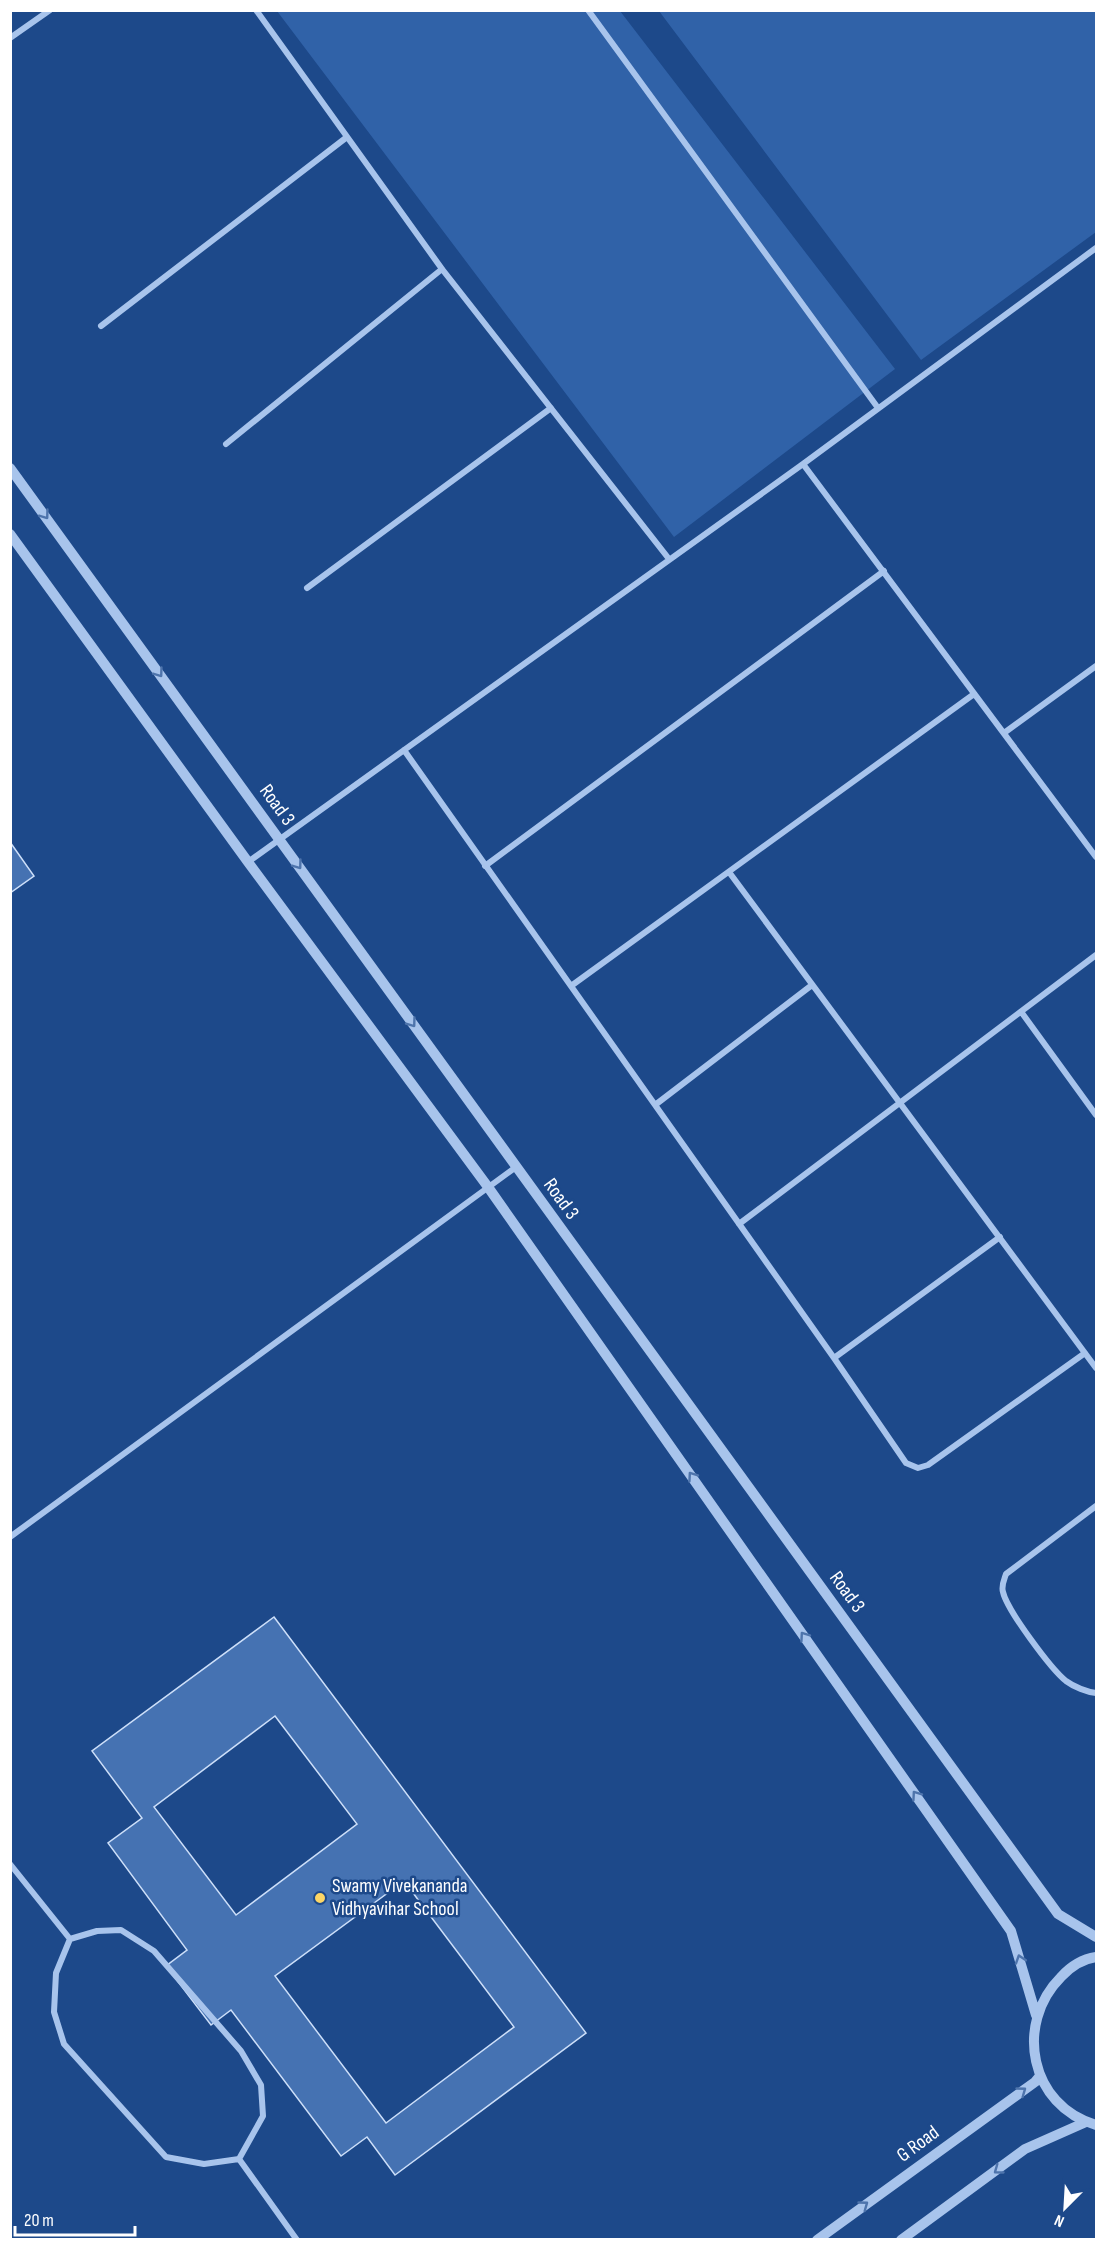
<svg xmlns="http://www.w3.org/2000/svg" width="1107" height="2250" viewBox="0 0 1107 2250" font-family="'Sofia Sans Condensed',sans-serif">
<rect width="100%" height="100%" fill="#1d498a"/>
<!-- green -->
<path fill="#3062a8" d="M277,11h343l275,358 -221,168z
M659,11h437v221l-175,128z"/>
<!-- building -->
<path fill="#4572b2" stroke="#cddff9" stroke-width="1.5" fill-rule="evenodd" d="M10,842l24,34 -24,17z
M274,1617l312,416 -191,142 -28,-38 -26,19 -110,-146 -20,15 -45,-59 21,-16 -79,-107 34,-25 -50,-67zM275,1716l82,108 -121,91 -82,-108zM404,1881l110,146 -128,96 -111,-147z"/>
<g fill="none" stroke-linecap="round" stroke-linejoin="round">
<!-- minor -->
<path stroke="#a8c4ec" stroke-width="6" d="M256,10l186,259 227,290
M588,10l290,398
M10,38l40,-28
M101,326l246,-189
M226,444l216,-175
M803,464l293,393
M307,588l244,-180
M1004,733l92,-67
M404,750l430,608 72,105 12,5 10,-3 157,-112
M248,862l555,-398 293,-216
M485,866l399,-295
M729,872l367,496
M571,986l403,-292
M1022,1013l74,102
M655,1105l157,-120
M739,1224l357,-269
M834,1358l166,-121
M1096,1506l-90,68c-2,6 -5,12 -3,18 4,18 48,77 63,89 8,6 21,11 30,12
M10,1537l506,-370
M10,1864l60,75 -14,34 -2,39 10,32 102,113 38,7 35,-5 58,81
M70,1939l27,-8 24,-1 33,21 87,100 20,34 2,31 -24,43"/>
<!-- tertiary -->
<path stroke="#a8c4ec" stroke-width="10" d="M10,468l1048,1446 38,23
M10,534l238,328 240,325 523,744 25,84
M1096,1957c-13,2 -26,10 -35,20 -47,47 -31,129 35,148
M817,2240l218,-158 5,-6
M901,2240l124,-91 61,-27"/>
</g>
<!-- one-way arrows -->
<defs><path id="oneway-chevron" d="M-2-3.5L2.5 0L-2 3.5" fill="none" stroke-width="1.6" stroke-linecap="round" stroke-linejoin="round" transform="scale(1.5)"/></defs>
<g stroke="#4e74ac">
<use href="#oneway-chevron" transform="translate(45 515) rotate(54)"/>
<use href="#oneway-chevron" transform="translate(159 673) rotate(54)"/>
<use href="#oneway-chevron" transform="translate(298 865) rotate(54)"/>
<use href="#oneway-chevron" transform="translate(412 1023) rotate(54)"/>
<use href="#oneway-chevron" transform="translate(692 1476) rotate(-125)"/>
<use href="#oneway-chevron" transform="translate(804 1636) rotate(-125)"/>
<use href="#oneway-chevron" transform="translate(916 1795) rotate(-125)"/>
<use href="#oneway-chevron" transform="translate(1020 1959) rotate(-108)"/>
<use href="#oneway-chevron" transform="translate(1022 2091) rotate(-36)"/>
<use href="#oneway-chevron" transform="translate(998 2170) rotate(144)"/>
<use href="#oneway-chevron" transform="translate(864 2205) rotate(-36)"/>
</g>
<!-- markers -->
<circle fill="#fbd566" stroke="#1d498a" stroke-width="2" cx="320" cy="1898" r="6"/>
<g text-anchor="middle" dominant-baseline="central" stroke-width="5" stroke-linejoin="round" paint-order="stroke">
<!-- street labels -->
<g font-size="20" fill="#fff" stroke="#1d498a">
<text transform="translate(277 805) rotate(54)">Road 3</text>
<text transform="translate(561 1199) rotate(54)">Road 3</text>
<text transform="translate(847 1592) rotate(54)">Road 3</text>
<text transform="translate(918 2144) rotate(-36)">G Road</text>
</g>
<!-- poi labels -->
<g font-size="20" fill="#fff" stroke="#1d498a" text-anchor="start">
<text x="332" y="1886">Swamy Vivekananda<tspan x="332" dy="23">Vidhyavihar School</tspan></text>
</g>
</g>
<!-- border -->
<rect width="1107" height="2250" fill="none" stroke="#ffffff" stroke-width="24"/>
<!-- north arrow -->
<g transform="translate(1065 2208) rotate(204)" stroke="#1d498a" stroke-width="4.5" paint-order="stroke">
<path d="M0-4.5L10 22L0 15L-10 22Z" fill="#ffffff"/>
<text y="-9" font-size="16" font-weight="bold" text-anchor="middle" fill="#ffffff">N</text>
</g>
<!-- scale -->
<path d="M15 2226v9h120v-9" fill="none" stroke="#ffffff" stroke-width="3"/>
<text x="24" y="2226" font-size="18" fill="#ffffff" stroke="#1d498a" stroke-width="4.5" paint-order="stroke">20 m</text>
</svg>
